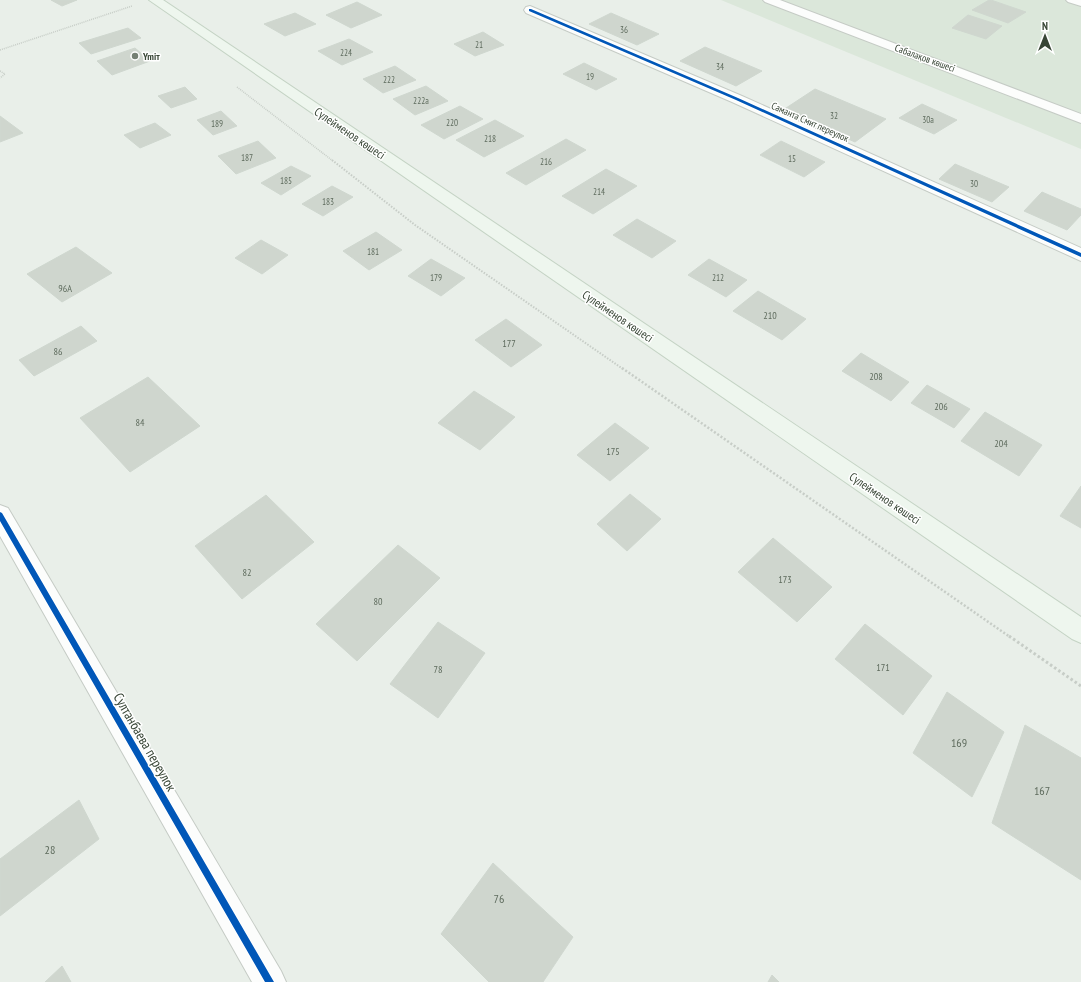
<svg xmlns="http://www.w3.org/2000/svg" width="1081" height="982" viewBox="0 0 1081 982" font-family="'PT Sans Narrow',sans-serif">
<rect width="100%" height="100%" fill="#e9efe9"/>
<!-- residential -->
<path fill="#dbe7da" d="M721,0h360v149z"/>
<!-- building -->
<path fill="#cfd6ce" stroke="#cfd7cf" d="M51,0h26l-15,6z
M989,0h2l35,12 -18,11 -36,-13z
M357,2l25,13 -31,13 -25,-13z
M295,13l21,11 -31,12 -21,-12z
M611,13l48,21 -22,11 -48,-21z
M968,15l34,11 -16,13 -34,-11z
M128,28l13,10 -50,16 -12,-11z
M483,32l21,13 -29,11 -21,-12z
M349,39l24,13 -31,13 -24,-14z
M705,47l57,24 -26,15 -56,-25z
M135,48l15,13 -38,14 -15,-14z
M584,63l33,16 -21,11 -33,-16z
M395,66l21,14 -33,13 -20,-14z
M426,86l22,15 -33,14 -22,-16z
M185,87l12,12 -26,9 -13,-12z
M815,89l71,30 -31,23 -72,-32z
M922,104l35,16 -23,14 -35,-16z
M460,106l23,13 -39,20 -23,-14z
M221,111l16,15 -24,9 -16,-15z
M0,116l23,17 -23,9z
M495,120l29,16 -40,21 -28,-17z
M155,123l16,12 -31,13 -16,-13z
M566,139l20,11 -60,35 -20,-12z
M258,141l18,17 -40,16 -18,-18z
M781,141l44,21 -21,15 -44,-22z
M955,164l54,23 -17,15 -53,-23z
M291,166l20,10 -30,19 -20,-12z
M606,169l31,17 -44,28 -31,-18z
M332,186l21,11 -30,19 -21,-12z
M1042,192l39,17v6l-14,15 -43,-19z
M637,219l39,22 -24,17 -39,-23z
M376,232l26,18 -33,20 -26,-19z
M261,240l27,15 -26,19 -27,-16z
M76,247l36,26 -50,29 -35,-28z
M431,259l34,19 -24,18 -33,-20z
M709,259l38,21 -21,17 -38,-22z
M758,291l48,28 -24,21 -49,-29z
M506,319l36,26 -31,22 -36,-27z
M81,326l16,15 -63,35 -15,-16z
M861,353l48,29 -18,19 -49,-30z
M148,377l52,49 -70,46 -50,-54z
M927,385l43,24 -16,19 -43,-25z
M474,391l41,26 -35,33 -42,-27z
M985,412l57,33 -23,31 -58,-35z
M615,423l34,25 -39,33 -33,-26z
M1081,486v42l-21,-12z
M630,494l31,25 -34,32 -30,-27z
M266,495l48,47 -72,57 -47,-53z
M773,538l59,49 -35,35 -59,-50z
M398,545l42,33 -83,83 -41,-37z
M438,622l47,31 -47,65 -48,-34z
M865,624l67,52 -29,39 -68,-56z
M947,692l57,40 -32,65 -59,-44z
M1025,725l56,33v122l-89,-57z
M79,800l20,39 -99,77v-57z
M493,863l80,74 -30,45h-54l-48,-48z
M62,966l9,16h-26z
M772,975l7,7h-11z"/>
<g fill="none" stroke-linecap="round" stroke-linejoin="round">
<!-- lane casing -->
<g stroke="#c5cbc5" stroke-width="2">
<path id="lane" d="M1066,0h15v6l-13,-4z"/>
</g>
<!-- street casing -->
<g stroke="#c5cbc5" stroke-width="2">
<path id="street" d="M763,0h17l301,114v9l-316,-121z
M530,6l212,90 339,152v13l-349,-159 -206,-89 -2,-3 2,-3z
M0,505l8,3 273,463 5,11h-34l-252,-446z"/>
</g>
<!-- secondary casing -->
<g stroke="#c4d3c4" stroke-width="2">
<path id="secondary" d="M149,0h14l918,617v26l-9,-4z"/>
</g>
<!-- path-far3 -->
<path stroke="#c7cdc7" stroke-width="1.5" stroke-dasharray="1 1" stroke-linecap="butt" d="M0,50l132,-44
M0,71l5,3 -5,4
M237,87l96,74"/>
<!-- path-far2 -->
<path stroke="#c7cdc7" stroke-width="2" stroke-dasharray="1.5 1.5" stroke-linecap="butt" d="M332,160l83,65 208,144"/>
<!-- path-far1 -->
<path stroke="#c7cdc7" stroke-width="2.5" stroke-dasharray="2 2" stroke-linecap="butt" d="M622,368l388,269"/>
<!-- path -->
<path stroke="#c7cdc7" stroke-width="3" stroke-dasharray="2.5 2.5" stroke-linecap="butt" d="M1009,636l72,50"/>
<!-- lane -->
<use href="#lane" fill="#fcfdfc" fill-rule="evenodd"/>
<!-- street -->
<use href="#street" fill="#fcfdfc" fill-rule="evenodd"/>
<!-- secondary -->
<use href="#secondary" fill="#eef6ee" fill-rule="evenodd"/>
<!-- cycleway casing -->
<g stroke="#fff" stroke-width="2">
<path id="cycleway" d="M529,9h2l207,89 343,155v4l-345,-157 -207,-89z
M0,512l2,1 272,469h-9l-265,-461z"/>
</g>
<!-- cycleway -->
<use href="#cycleway" fill="#0057b8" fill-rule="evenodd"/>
</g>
<!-- markers -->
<circle fill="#758074" stroke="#fff" stroke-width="1.5" cx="135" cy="56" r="4"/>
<g text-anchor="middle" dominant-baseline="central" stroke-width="3" stroke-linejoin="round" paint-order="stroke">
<!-- far-number labels -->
<g font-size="9" fill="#5e6b5d">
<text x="624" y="29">36</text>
<text x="479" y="44">21</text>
<text x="346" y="52">224</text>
<text x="720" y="66">34</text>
<text x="590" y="76">19</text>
<text x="389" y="79">222</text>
<text x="421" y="100">222а</text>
<text x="834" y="115">32</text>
<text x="928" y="119">30а</text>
<text x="452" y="122">220</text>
<text x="217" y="123">189</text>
<text x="490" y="138">218</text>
<text x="247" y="157">187</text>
<text x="792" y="158">15</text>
<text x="546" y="161">216</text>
<text x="286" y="180">185</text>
<text x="974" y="183">30</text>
<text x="599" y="191">214</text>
<text x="328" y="201">183</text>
<text x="373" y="251">181</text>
<text x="436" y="277">179</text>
<text x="718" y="277">212</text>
</g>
<!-- far-poi labels -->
<g font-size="10" font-weight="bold" fill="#374535" stroke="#fff" text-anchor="start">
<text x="143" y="56">Ymiт</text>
</g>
<!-- far-street labels -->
<g font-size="10" fill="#374535" stroke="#fff">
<text transform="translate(925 58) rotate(20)">Сабалақов көшесі</text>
<text transform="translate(810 122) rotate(24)">Саманта Смит переулок</text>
</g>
<!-- number labels -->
<g font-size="10" fill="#5e6b5d">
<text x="65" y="288">96А</text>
<text x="770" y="315">210</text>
<text x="509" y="343">177</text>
<text x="58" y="351">86</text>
<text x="876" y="376">208</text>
<text x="941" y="406">206</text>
<text x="140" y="422">84</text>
<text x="1001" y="443">204</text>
<text x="613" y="451">175</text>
<text x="247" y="572">82</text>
<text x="785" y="579">173</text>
<text x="378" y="601">80</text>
<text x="883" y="667">171</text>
<text x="438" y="669">78</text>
</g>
<!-- street labels -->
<g font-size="12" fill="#374535" stroke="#fff">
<text transform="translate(350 133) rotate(34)">Сүлейменов көшесі</text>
<text transform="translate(618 316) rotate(34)">Сүлейменов көшесі</text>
<text transform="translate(885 498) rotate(34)">Сүлейменов көшесі</text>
</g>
<!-- near-number labels -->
<g font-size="12" fill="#5e6b5d">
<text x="959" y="742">169</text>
<text x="1042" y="790">167</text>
<text x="50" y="849">28</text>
<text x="499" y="898">76</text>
</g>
<!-- near-street labels -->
<g font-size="14" fill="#374535" stroke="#fff">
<text transform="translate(145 742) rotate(60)">Султанбаева переулок</text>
</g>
</g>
<!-- north arrow -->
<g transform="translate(1045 36)" stroke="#ffffff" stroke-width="3" paint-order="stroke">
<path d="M0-3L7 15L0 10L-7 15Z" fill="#374535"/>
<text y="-6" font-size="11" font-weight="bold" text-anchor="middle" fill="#374535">N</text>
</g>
</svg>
